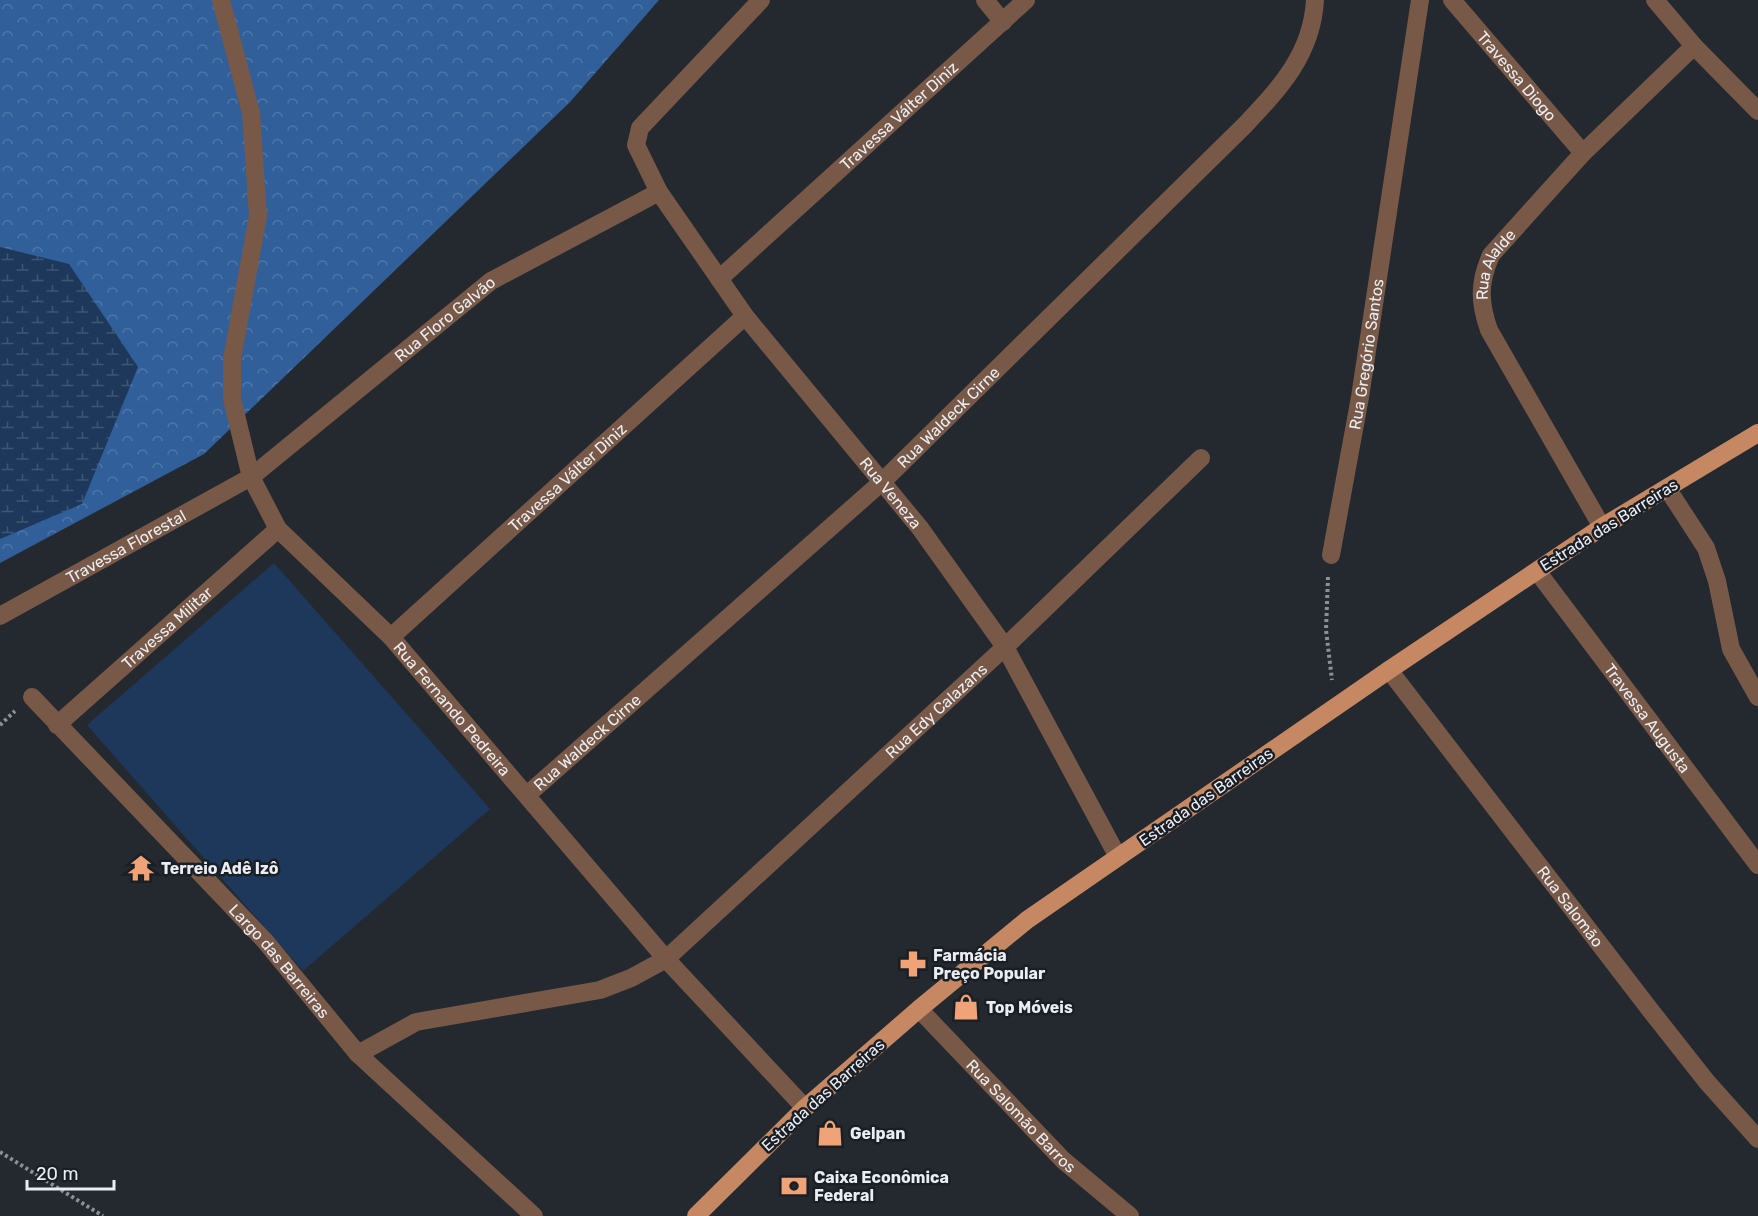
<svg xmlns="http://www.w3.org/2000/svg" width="1758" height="1216" font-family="Rubik,sans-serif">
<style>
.grass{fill:#1d385b}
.forest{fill:url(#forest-crowns)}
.wetland{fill:url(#wetland-marsh)}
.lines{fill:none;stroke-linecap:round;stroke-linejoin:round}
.path{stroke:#8d9196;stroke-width:4;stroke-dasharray:3 3;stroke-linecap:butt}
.minor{stroke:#785948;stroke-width:18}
.major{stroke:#c68863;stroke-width:18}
.labels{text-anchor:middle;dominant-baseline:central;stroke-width:5;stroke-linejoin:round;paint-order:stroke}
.street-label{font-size:16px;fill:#eaedf2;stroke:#1a1f26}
.poi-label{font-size:16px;font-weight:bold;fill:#eaedf2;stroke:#1a1f26;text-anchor:start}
</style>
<defs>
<pattern id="forest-crowns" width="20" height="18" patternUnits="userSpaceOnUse" patternTransform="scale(1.5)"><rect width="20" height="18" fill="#305f9a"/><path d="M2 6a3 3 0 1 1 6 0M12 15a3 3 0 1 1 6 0" fill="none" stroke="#4e76a9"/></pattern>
<pattern id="wetland-marsh" width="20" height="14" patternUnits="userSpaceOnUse" patternTransform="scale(1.5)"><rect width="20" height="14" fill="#1d385b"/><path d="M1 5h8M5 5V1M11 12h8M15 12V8" fill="none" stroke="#3e5573"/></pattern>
</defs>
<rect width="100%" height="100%" fill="#242930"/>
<path class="grass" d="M274,563L490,809L303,971L87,725Z"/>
<path class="forest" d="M0,0H659L570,102L204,454L0,563Z"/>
<path class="wetland" d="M0,247L69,264L138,367L82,504L0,539Z"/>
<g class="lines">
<path class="path" d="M1328,577L1326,630L1332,680
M0,725L15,711
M0,1152L103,1216"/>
<g class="minor">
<path id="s1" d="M221,0L251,113L258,216L232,359V399L251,477L278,529L391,637L666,959L805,1108"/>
<path id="s2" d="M761,0L640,128L636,145L659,192L745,316L920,528L1005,647L1118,857"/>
<path d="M985,0L1003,22"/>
<path id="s3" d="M1452,0L1583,153"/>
<path d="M1655,0L1694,46L1758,111"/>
<path id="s4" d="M719,279L1026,0"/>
<path d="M1667,488L1706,548L1717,581L1731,649L1758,697"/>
<path id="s5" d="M1602,527L1489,330C1479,302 1479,282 1491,255L1583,153L1694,46"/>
<path id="s6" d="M1331,555L1360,397L1420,0"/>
<path id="s7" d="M1537,571L1758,865"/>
<path id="s8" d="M0,616L251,477L491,281L659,192"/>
<path id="s9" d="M391,637L745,316"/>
<path id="s10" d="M1389,670L1651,1011L1707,1082L1758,1139"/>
<path id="s11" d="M32,697L265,941L358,1054L534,1216"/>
<path id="s12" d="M57,725L278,529"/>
<path id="s13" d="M527,795L883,481L1245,125C1280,88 1312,54 1315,0"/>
<path id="s14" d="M919,1009L1063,1160L1130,1216"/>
<path id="s15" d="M358,1054L416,1022L600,990L631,978L666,959L1005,647L1201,458"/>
</g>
<path class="major" d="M696,1216L805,1108L919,1009L1027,920L1389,670L1602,527L1758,433"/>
</g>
<defs>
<g id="temple-bare" transform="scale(2.07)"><path d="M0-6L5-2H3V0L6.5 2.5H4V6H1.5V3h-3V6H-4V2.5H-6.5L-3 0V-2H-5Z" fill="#efa377" stroke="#1a1f26" stroke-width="2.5" paint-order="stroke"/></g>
<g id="pharmacy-bare" transform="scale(2.07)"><path d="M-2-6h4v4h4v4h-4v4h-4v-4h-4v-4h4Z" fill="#efa377" stroke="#1a1f26" stroke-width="2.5" paint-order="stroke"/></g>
<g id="shop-bare" transform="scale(2.07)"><path d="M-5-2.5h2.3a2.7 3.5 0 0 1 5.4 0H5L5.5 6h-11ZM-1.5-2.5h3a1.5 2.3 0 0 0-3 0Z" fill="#efa377" stroke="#1a1f26" stroke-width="2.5" paint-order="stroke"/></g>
<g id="bank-bare" transform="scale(2.07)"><path d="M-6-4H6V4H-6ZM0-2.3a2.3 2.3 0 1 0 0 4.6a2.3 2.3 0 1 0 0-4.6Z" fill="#efa377" stroke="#1a1f26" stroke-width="2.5" paint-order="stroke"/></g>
</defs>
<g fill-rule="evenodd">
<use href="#temple-bare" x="141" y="868"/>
<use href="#pharmacy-bare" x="913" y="964"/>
<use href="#shop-bare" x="966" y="1007"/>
<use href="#shop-bare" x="830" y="1133"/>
<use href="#bank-bare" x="794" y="1186"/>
</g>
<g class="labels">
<g class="street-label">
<text stroke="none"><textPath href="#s3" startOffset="100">Travessa Diogo</textPath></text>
<text stroke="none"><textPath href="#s4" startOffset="243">Travessa Válter Diniz</textPath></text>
<text stroke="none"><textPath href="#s5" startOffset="297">Rua Alalde</textPath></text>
<text stroke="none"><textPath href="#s8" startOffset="537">Rua Floro Galvão</textPath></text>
<text stroke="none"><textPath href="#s6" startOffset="204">Rua Gregório Santos</textPath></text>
<text stroke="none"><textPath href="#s13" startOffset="566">Rua Waldeck Cirne</textPath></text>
<text stroke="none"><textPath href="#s9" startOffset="238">Travessa Válter Diniz</textPath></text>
<text stroke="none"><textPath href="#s2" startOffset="626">Rua Veneza</textPath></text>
<text transform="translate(1609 525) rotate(-32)">Estrada das Barreiras</text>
<text stroke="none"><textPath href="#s8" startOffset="144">Travessa Florestal</textPath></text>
<text stroke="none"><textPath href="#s12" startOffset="147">Travessa Militar</textPath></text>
<text stroke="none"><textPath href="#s1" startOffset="795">Rua Fernando Pedreira</textPath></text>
<text stroke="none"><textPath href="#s15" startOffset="693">Rua Edy Calazans</textPath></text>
<text stroke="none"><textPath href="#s7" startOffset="184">Travessa Augusta</textPath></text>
<text stroke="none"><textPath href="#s13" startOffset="80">Rua Waldeck Cirne</textPath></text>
<text transform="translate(1206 797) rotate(-35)">Estrada das Barreiras</text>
<text stroke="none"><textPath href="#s10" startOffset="298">Rua Salomão</textPath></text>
<text stroke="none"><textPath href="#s11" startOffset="362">Largo das Barreiras</textPath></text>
<text transform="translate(823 1095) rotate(-42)">Estrada das Barreiras</text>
<text stroke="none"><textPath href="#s14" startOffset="148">Rua Salomão Barros</textPath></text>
</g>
<g class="poi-label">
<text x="161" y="868">Terreio Adê Izô</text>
<text x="933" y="955">Farmácia<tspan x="933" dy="18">Preço Popular</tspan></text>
<text x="986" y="1007">Top Móveis</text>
<text x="850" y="1133">Gelpan</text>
<text x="814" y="1177">Caixa Econômica<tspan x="814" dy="18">Federal</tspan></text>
</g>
</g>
<path d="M27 1180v9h87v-9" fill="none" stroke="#eaedf2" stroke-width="3"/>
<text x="36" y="1180" font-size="18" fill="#eaedf2" stroke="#1a1f26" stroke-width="4.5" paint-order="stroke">20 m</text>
</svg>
